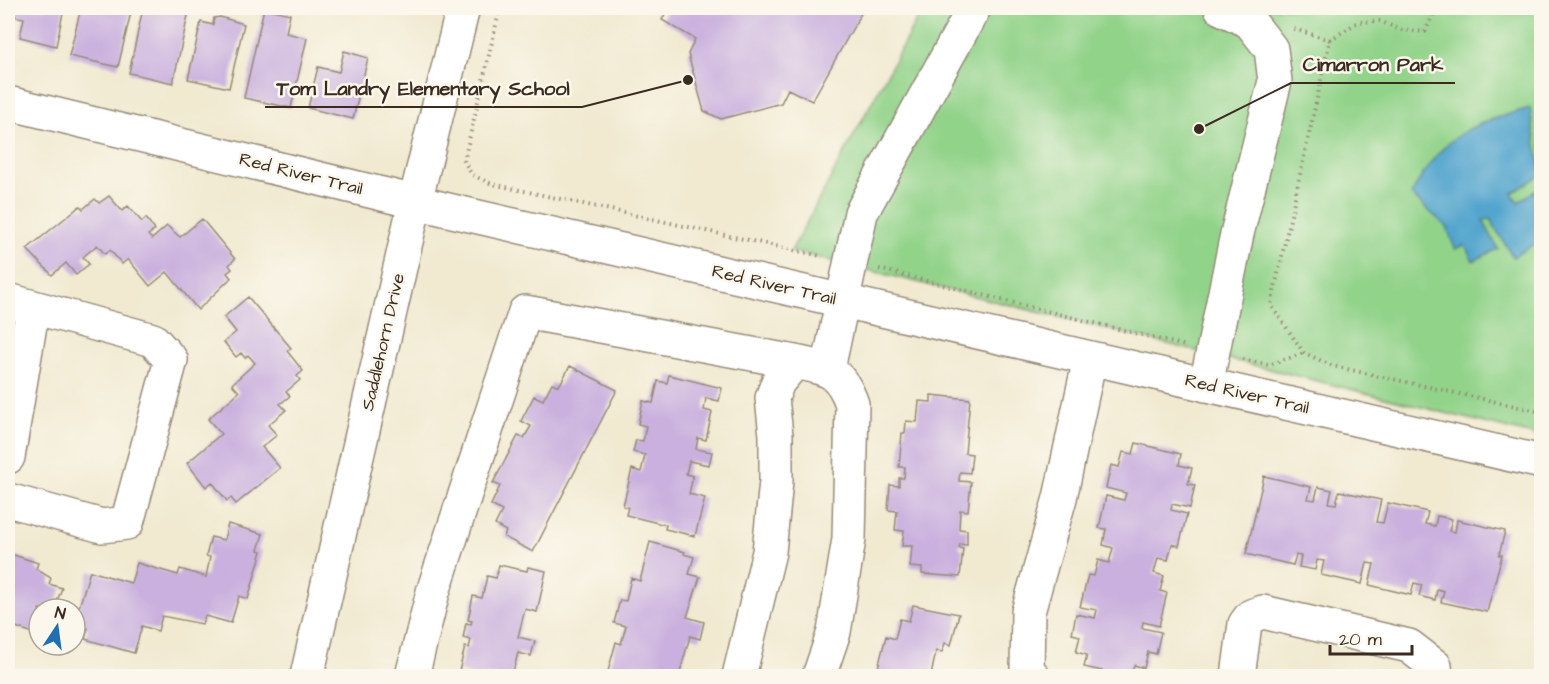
<svg xmlns="http://www.w3.org/2000/svg" width="1549" height="684" font-family="'Architects Daughter',sans-serif">
<style>
.green{fill:#92d38a;stroke:#667e54;stroke-width:1.5}
.water{fill:#53a5ce;stroke:#476876;stroke-width:1.5}
.building{fill:#c9b0de}
.lines{fill:none;stroke-linecap:round;stroke-linejoin:round}
.minor-casing{stroke:#968a78;stroke-width:36}
.path{stroke:#968a78;stroke-width:4;stroke-dasharray:1.5 4.5;stroke-linecap:butt}
.minor{stroke:#fff;stroke-width:33}
.labels{text-anchor:middle;dominant-baseline:central;stroke-width:5;stroke-linejoin:round;paint-order:stroke}
.street-label{font-size:18px;fill:#3b2a1e;stroke:#fbf7ec}
.leader{fill:none;stroke:#3b2a1e;stroke-width:2}
.callout-dot{fill:#3b2a1e;stroke:#fbf7ec;stroke-width:2}
.callout-label{font-size:20px;text-anchor:middle;font-weight:bold;fill:#3b2a1e;stroke:#fbf7ec;stroke-width:5;stroke-linejoin:round;paint-order:stroke}
</style>
<rect width="100%" height="100%" fill="#fbf7ec"/>
<filter id="ink" filterUnits="userSpaceOnUse"><feTurbulence type="fractalNoise" baseFrequency=".0167" numOctaves="2"/><feDisplacementMap in="SourceGraphic" scale="12" xChannelSelector="R" yChannelSelector="G"/><feConvolveMatrix kernelMatrix="1 2 1 2 8 2 1 2 1" color-interpolation-filters="sRGB"/></filter>
<filter id="wash" filterUnits="userSpaceOnUse"><feTurbulence type="fractalNoise" baseFrequency=".008" numOctaves="4" result="noise"/><feDisplacementMap in="SourceGraphic" scale="24" xChannelSelector="R" yChannelSelector="G"/><feGaussianBlur stdDeviation="1.35" result="paint"/><feColorMatrix in="noise" values="0 0 0 0 0 0 0 0 0 0 0 0 0 0 0 0 0 1.4 0 .05"/><feComposite in="paint" operator="in"/></filter>
<g filter="url(#wash)">
<rect width="100%" height="100%" fill="#f1ead1"/>
<path class="green" d="M923,8H1541V437C1291,375 1042,311 791,251Z"/>
<path class="water" d="M1530,108L1541,175L1512,193L1518,202L1541,187V240L1513,257L1490,219L1483,220L1498,249L1473,261L1465,245L1455,249L1447,227L1411,195C1444,133 1466,126 1530,108Z"/>
<g id="blocks">
<path class="building" d="M15,8H64L56,46L20,37L24,18L13,16Z
M81,8H132L118,67L69,56Z
M143,8L189,11L173,83L129,73Z
M264,8L290,14L286,33L307,38L291,108L244,98Z
M668,8H864L812,101L788,89L781,103L721,119L704,111L688,54L695,39L662,20Z
M220,17L244,24L229,88L188,79L201,22L213,25L214,18Z
M344,51L368,58L353,119L308,108L318,67L339,72Z
M109,196L122,211L128,206L142,222L146,218L155,230L148,235L152,239L167,226L180,237L202,219L235,259L229,265L232,269L227,273L231,278L198,310L167,272L150,286L128,259L122,264L110,250L105,254L97,245L83,257L89,264L76,275L66,263L52,275L27,249L80,206L83,209L95,199L99,203Z
M248,297L291,348L287,351L303,371L297,376L300,380L286,392L290,396L280,404L286,410L268,425L277,435L262,447L280,468L236,504L231,498L227,501L212,482L206,487L187,463L221,434L208,419L239,392L232,384L255,363L248,355L245,358L241,353L236,357L224,342L236,332L224,317Z
M570,366L617,390L533,552L504,537L506,531L495,525L502,511L491,505L500,486L493,483L518,436L524,438L531,426L521,421L534,396L543,400L552,383L559,386Z
M669,375L722,388L719,401L706,398L704,410L712,412L706,440L698,438L696,449L712,452L709,465L689,461L686,474L693,476L689,494L705,498L695,536L665,529L666,525L626,515L628,507L623,506L632,469L641,472L645,455L633,452L636,440L643,441L646,426L638,424L643,401L653,403L658,381L667,383Z
M931,395L970,399L965,453L972,454L970,473L960,472L959,481L971,482L968,511L960,510L959,529L967,530V545L960,544L959,548L963,549L960,577L922,574V568L910,567L912,546H902L904,531L895,530L897,511L888,510L890,485L899,486V478H904L905,467H899L902,433H905L906,421L917,422L919,401L931,402Z
M1136,443L1181,454L1179,465L1192,468L1188,484L1195,485L1190,508L1172,504L1171,510L1187,514L1179,546L1172,544L1168,560L1158,558L1154,573L1164,576L1160,591L1167,593L1159,626L1143,622L1142,628L1161,632L1156,654L1148,652L1144,668L1134,665L1131,676H1125L1084,667L1087,655L1076,652L1080,636L1072,634L1076,614L1095,618L1097,610L1080,607L1088,575L1094,576L1098,560L1109,563L1113,548L1103,545L1106,529L1099,528L1106,496L1124,500L1126,493L1106,488L1111,465L1119,467L1123,452L1133,454Z
M1264,476L1311,487L1308,499L1315,500L1318,487L1332,490L1329,503L1336,504L1339,491L1381,500L1376,522L1383,523L1388,503L1428,512L1425,524L1435,526L1437,516L1452,519L1449,531L1455,532L1457,520L1505,531L1499,555H1502L1487,612L1441,602L1444,591L1437,589L1435,600L1419,596L1422,585L1414,583L1411,595L1369,585L1374,564L1367,563L1362,584L1321,575L1324,561L1317,560L1315,570L1299,567L1301,556L1296,555L1293,565L1246,554Z
M228,524L263,534L258,550L262,551L248,599L239,596L231,623L205,616L202,624L162,616L158,631L142,626L134,653L85,639L88,628L77,625L79,618L76,617L90,571L131,583L137,563L178,575L180,569L206,577L210,557L206,556L211,537L224,540Z
M650,542L685,552L684,554L694,557L689,574L700,577L687,617L704,622L700,639L690,636L679,676L607,675L616,642L621,644L626,626L614,623L620,600L626,601L631,578L640,581Z
M8,553L38,563L36,569L51,578L49,584L62,588L54,609H39V635L13,626L8,641Z
M499,565L527,571L528,567L546,571L537,612L525,609L518,637L535,641L531,656L518,653L512,676H469L470,674L459,671L465,647L469,648L471,640L463,638L466,623L471,624L472,621L468,620L473,596L482,598L487,576L496,578Z
M913,605L959,614L951,645L945,643L942,652L936,651L931,676H876L886,636L895,639L900,619L909,621Z"/>
</g>
</g>
<g filter="url(#ink)">
<use href="#blocks" fill-opacity="0" stroke="#968a78" stroke-width="1.5"/>
<g class="lines">
<g class="minor-casing">
<path id="minor" d="M8,103L448,210L1542,462
M8,300L153,340L171,360L127,523L102,526L8,500
M828,369L861,213L974,8
M1206,385L1237,234L1275,81L1271,49L1250,22L1221,8
M8,457L33,307
M307,676L415,202L463,8
M412,676L433,592L525,312L795,362
M739,676L769,552L776,481V435L772,398L778,382L795,362C828,369 840,370 852,404L849,539L834,632L819,676
M1033,676L1027,671L1028,612L1060,498L1090,358
M1238,676L1245,624L1251,616L1263,612L1409,646L1435,666L1436,676"/>
</g>
<path class="path" d="M500,8L464,161L472,175L492,184L821,256
M1294,29L1330,40L1271,305L1304,353L1333,366L1542,412
M1330,40L1358,22L1379,21L1402,30L1425,32L1436,8
M879,269L1186,346
M1243,359L1269,365L1304,353"/>
<use href="#minor" class="minor"/>
</g>
</g>
<g class="labels">
<g class="street-label">
<text transform="translate(301 174) rotate(14)">Red River Trail</text>
<text transform="translate(774 285) rotate(13)">Red River Trail</text>
<text transform="translate(383 342) rotate(-77)">Saddlehorn Drive</text>
<text transform="translate(1247 394) rotate(13)">Red River Trail</text>
</g>
</g>
<path class="leader" d="M1199 129L1291 83H1455M688 80L582 107H265"/>
<g class="callout-dot">
<circle cx="1199" cy="129" r="6"/>
<circle cx="688" cy="80" r="6"/>
</g>
<g class="callout-label">
<text x="1373" y="71">Cimarron Park</text>
<text x="423" y="95">Tom Landry Elementary School</text>
</g>
<rect width="1549" height="684" fill="none" stroke="#fbf7ec" stroke-width="30"/>
<g transform="translate(57 627) rotate(13)"><circle r="28" fill="#fbf7ec" stroke="#aea59a" stroke-width="1.5"/>
<path d="M0-4.5L10 22L0 15L-10 22Z" fill="#1f6fb2"/>
<text y="-9" font-size="16" font-weight="bold" text-anchor="middle" fill="#3b2a1e">N</text>
</g>
<path d="M1330 645v9h82v-9" fill="none" stroke="#3b2a1e" stroke-width="3"/>
<text x="1339" y="645" font-size="18" fill="#3b2a1e" stroke="#fbf7ec" stroke-width="4.5" paint-order="stroke">20 m</text>
</svg>
